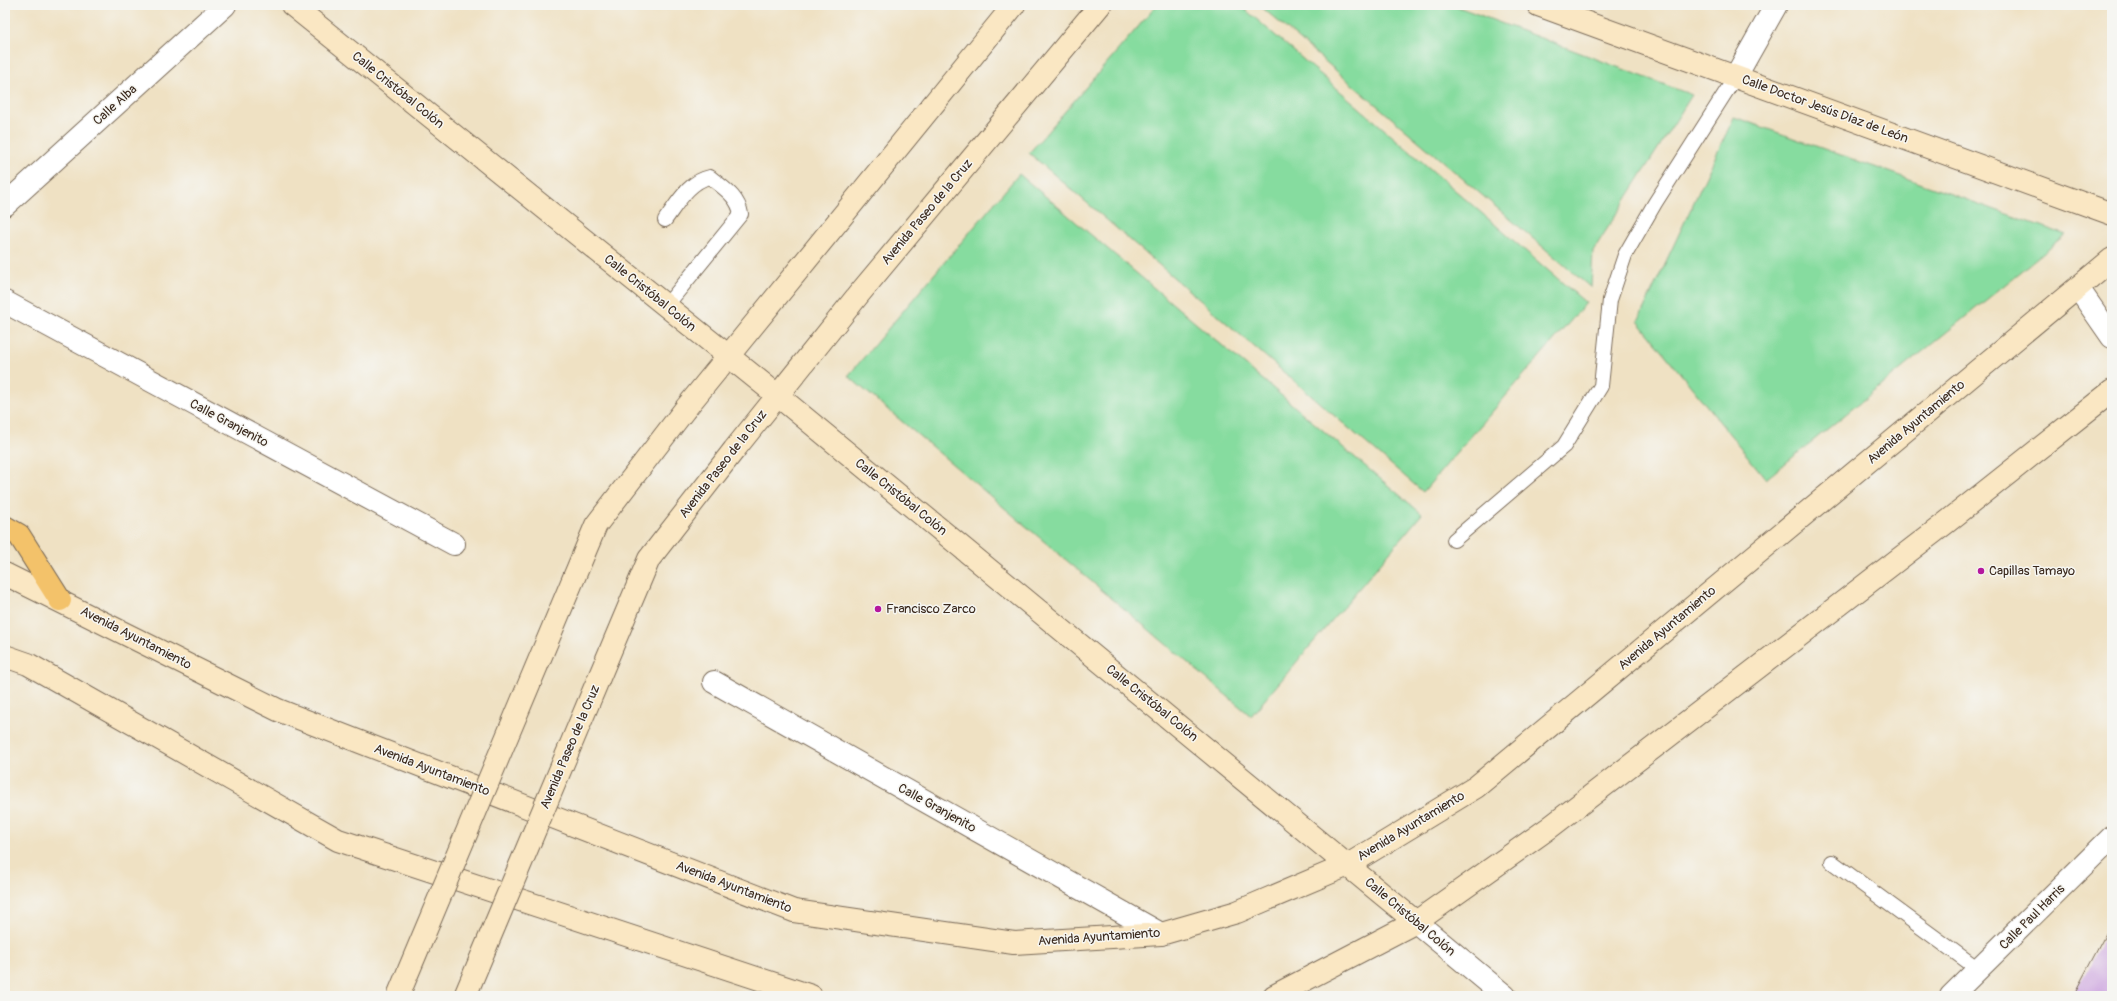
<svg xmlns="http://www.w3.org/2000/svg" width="2117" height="1001" font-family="Pangolin,sans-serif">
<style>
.green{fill:#86dc9f;stroke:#60835e}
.building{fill:#c79add}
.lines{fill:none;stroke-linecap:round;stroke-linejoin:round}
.lane-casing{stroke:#7a6a58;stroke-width:16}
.street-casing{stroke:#7a6a58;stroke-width:24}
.secondary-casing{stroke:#7a6a58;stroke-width:24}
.primary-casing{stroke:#7a6a58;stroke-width:24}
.lane{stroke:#fff;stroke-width:14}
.street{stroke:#fff;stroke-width:22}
.secondary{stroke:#fae7c3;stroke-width:22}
.primary{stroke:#f3c26a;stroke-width:22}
.secondary-bridge-casing{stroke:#7a6a58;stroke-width:24;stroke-linecap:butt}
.secondary-bridge{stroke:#fae7c3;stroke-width:22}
.poi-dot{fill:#b5179e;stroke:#f6f6f2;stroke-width:1.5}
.labels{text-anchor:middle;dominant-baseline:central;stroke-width:3;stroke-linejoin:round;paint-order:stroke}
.street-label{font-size:13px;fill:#3b2a1e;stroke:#f6f6f2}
.poi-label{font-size:13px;fill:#3b2a1e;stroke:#f6f6f2;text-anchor:start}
</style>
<rect width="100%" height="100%" fill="#f6f6f2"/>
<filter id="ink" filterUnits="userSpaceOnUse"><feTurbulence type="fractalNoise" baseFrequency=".025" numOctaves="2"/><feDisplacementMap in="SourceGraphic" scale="8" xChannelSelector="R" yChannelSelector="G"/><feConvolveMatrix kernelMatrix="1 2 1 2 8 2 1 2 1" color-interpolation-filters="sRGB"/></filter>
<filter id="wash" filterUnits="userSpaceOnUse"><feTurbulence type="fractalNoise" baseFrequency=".012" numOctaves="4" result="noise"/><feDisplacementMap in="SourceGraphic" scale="16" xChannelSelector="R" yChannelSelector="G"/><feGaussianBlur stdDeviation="0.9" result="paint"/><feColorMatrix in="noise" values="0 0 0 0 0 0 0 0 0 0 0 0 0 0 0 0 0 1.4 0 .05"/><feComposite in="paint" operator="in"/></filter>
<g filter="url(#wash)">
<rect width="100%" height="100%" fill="#efe1c3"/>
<path class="green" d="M1157,5H1240L1586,303L1423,492L1029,153Z
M1259,5H1453L1692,95L1593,251L1591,288Z
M1734,117L2066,235L1766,479L1638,321Z
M1019,174L1422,514L1251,716L848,376Z"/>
<g id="blocks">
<path class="building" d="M2112,922V996H2073Z"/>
</g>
</g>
<g filter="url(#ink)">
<use href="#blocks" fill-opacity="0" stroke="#7a6a58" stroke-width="1"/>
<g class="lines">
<g class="lane-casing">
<path id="lane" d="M665,220C677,204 689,181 710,177C723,188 738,196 741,214L666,306
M1454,540L1564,446L1601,386L1610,300L1625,255L1655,203L1736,76
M1832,862L1978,969"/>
</g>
<g class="street-casing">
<path id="street" d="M1736,76L1776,5
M5,205L225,5
M2078,288L2112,337
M5,302L454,544
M714,682L1161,934
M1416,922L1505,996
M1951,996L2112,837"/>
</g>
<g class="secondary-casing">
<path id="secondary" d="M292,5L777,395L1416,922
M1538,5L2112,214
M686,408L1014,5
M734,450L859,294L1100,5
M5,574L278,710L794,911L1014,943L1161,934L1237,912L1348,865L1476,787L2112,259
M5,656L28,664L338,840L811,996
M1274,996L1416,922L1549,828L1947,522L2112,391"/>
</g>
<g class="primary-casing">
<path id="primary" d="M5,527L19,535L60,600"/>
</g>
<use href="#lane" class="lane"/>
<use href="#street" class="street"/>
<use href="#secondary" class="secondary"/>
<use href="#primary" class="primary"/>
<g class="secondary-bridge-casing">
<path id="secondary-bridge" d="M398,996L596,525L686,408
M465,996L649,559L734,450"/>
</g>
<use href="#secondary-bridge" class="secondary-bridge"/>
</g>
</g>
<g class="poi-dot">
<circle cx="1981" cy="571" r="4"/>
<circle cx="878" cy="609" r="4"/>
</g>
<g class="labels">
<g class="street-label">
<text transform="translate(398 90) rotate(39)">Calle Cristóbal Colón</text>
<text transform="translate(115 105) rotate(-42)">Calle Alba</text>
<text transform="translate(1825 109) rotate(20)">Calle Doctor Jesús Díaz de León</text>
<text transform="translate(927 212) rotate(-50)">Avenida Paseo de la Cruz</text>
<text transform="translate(650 293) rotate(39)">Calle Cristóbal Colón</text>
<text transform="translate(1916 422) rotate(-40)">Avenida Ayuntamiento</text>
<text transform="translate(229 423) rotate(28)">Calle Granjenito</text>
<text transform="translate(723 464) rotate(-52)">Avenida Paseo de la Cruz</text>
<text transform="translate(901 497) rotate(39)">Calle Cristóbal Colón</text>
<text transform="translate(1667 628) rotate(-40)">Avenida Ayuntamiento</text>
<text transform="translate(136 638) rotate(27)">Avenida Ayuntamiento</text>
<text transform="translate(1152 703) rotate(39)">Calle Cristóbal Colón</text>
<text transform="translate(570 747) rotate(-67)">Avenida Paseo de la Cruz</text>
<text transform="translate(432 770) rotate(21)">Avenida Ayuntamiento</text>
<text transform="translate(937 808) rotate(29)">Calle Granjenito</text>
<text transform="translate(1411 826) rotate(-31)">Avenida Ayuntamiento</text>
<text transform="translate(734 887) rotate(21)">Avenida Ayuntamiento</text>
<text transform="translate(1410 917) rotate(40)">Calle Cristóbal Colón</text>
<text transform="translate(2032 917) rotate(-45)">Calle Paul Harris</text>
<text transform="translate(1099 937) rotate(-4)">Avenida Ayuntamiento</text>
</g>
<g class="poi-label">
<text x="1989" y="571">Capillas Tamayo</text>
<text x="886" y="609">Francisco Zarco</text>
</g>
</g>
<rect width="2117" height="1001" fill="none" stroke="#f6f6f2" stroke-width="20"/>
</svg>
